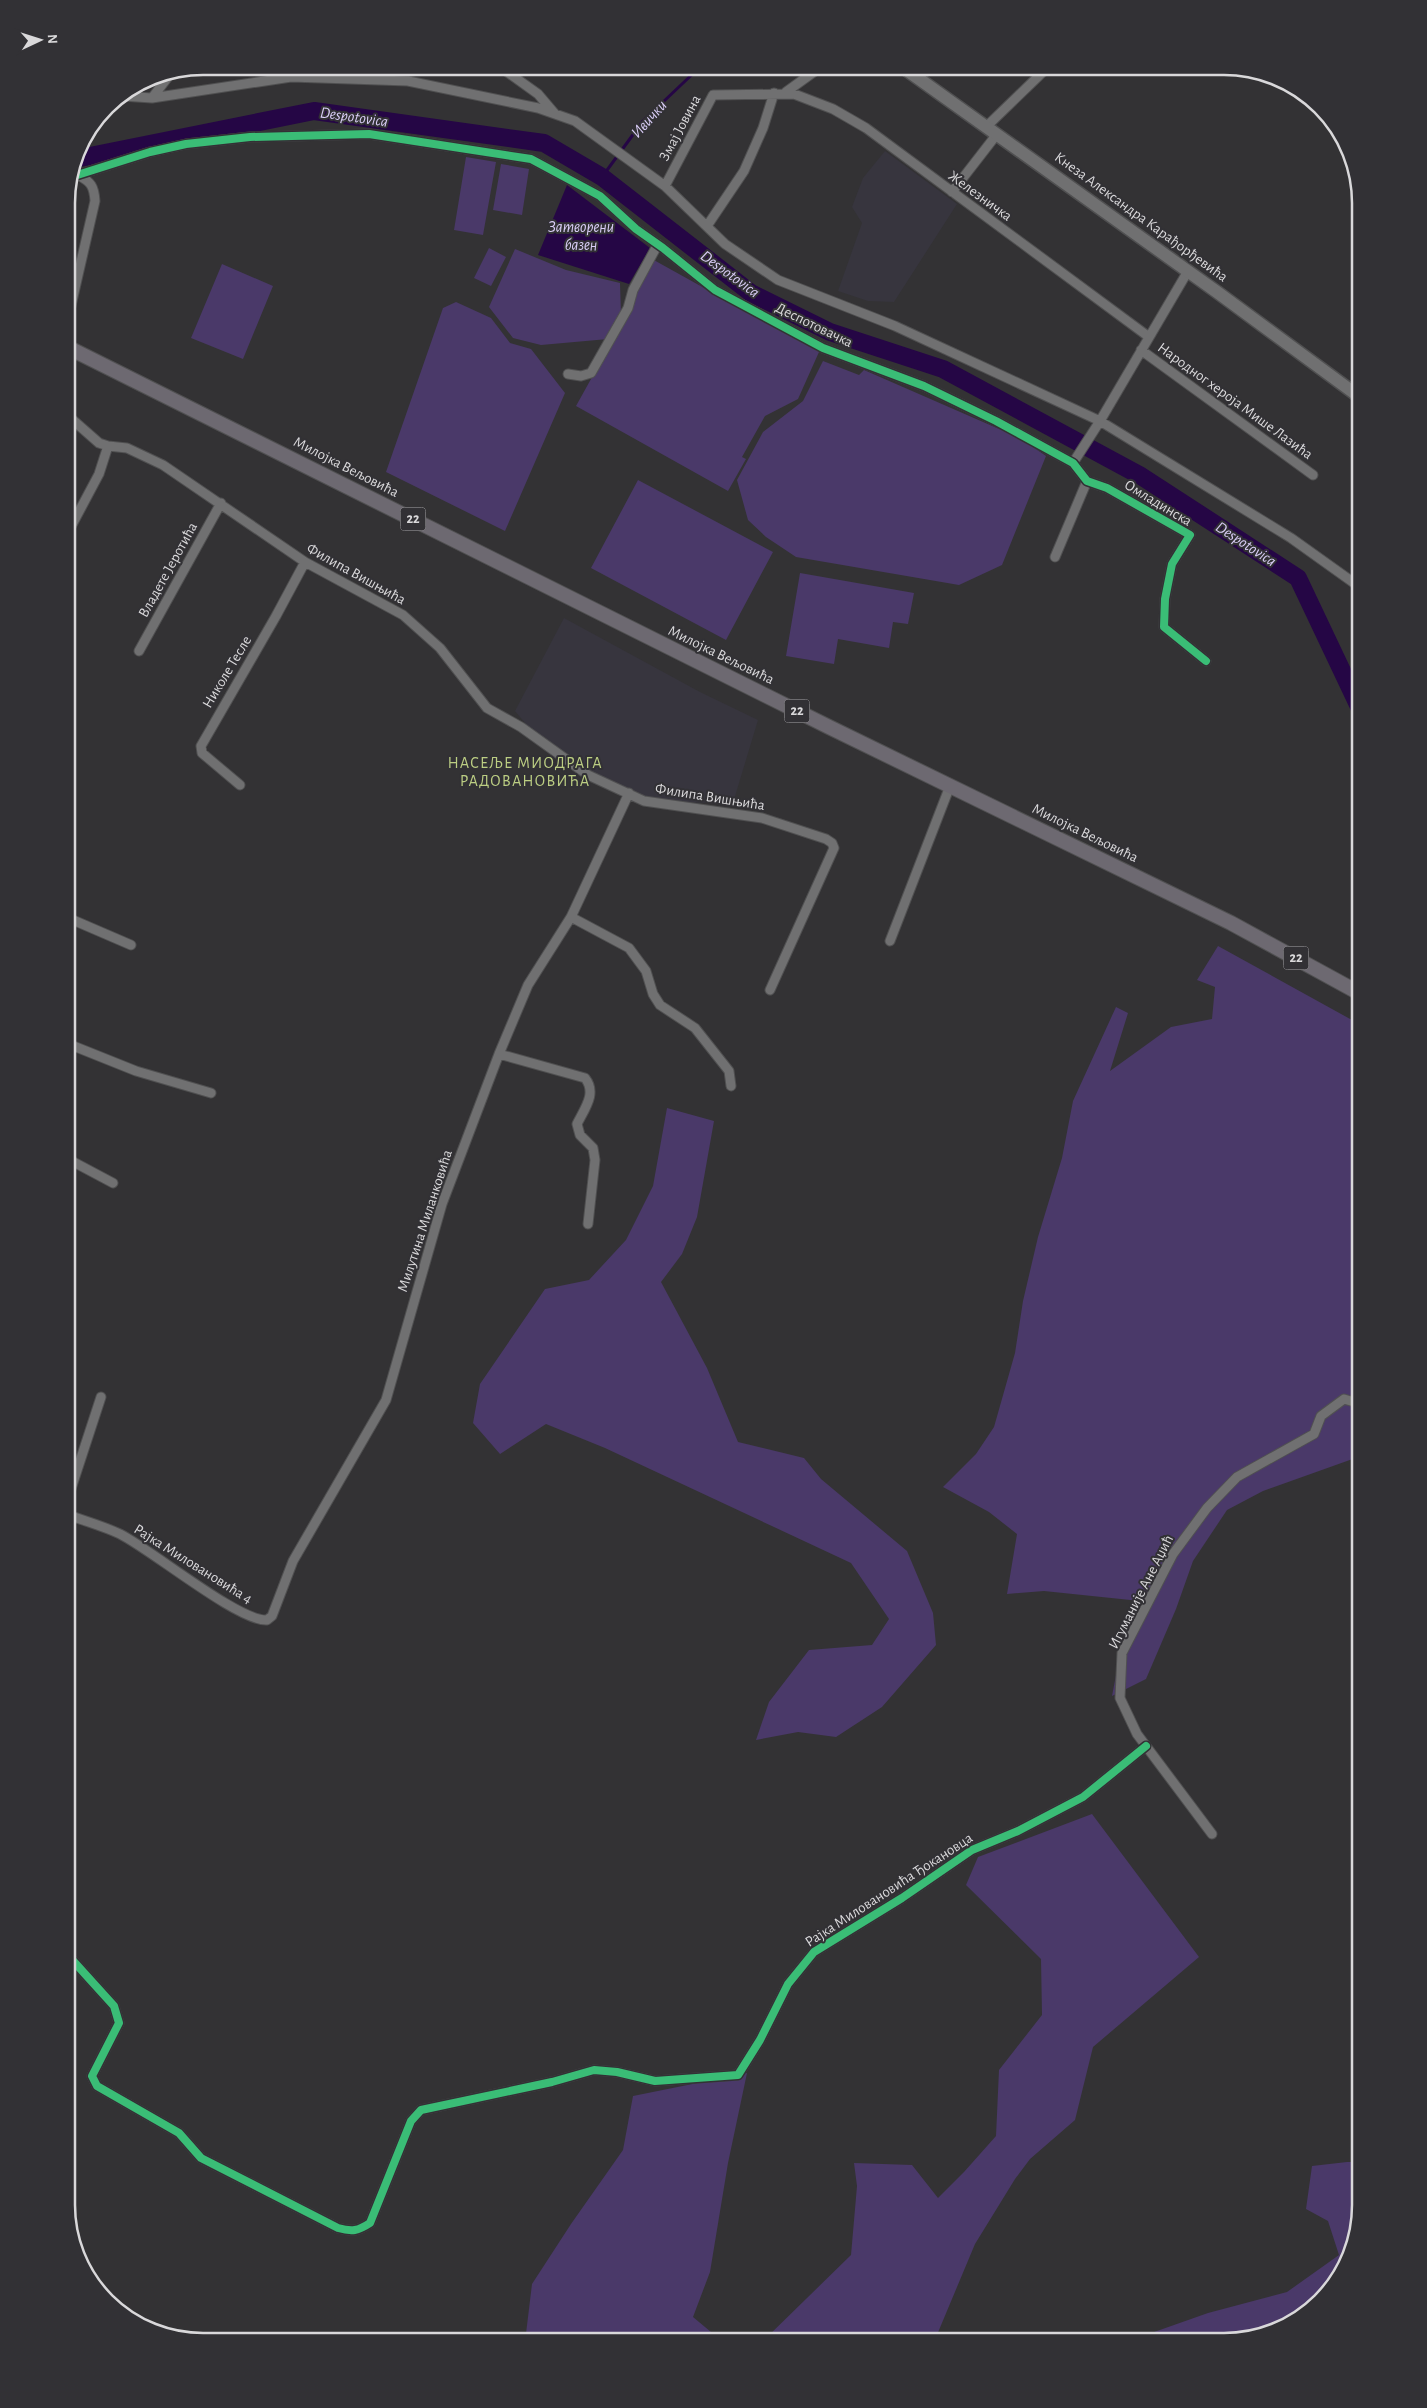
<svg xmlns="http://www.w3.org/2000/svg" width="1427" height="2408" font-family="'Alegreya Sans',sans-serif">
<style>
.built{fill:#37353e}
.green{fill:#4a3969}
.water{fill:#250645}
.lines{fill:none;stroke-linecap:round;stroke-linejoin:round}
.stream{stroke:#250645;stroke-width:3}
.river{stroke:#250645;stroke-width:18}
.street-casing{stroke:#505051;stroke-width:11}
.secondary-casing{stroke:#505051;stroke-width:15}
.primary-casing{stroke:#505051;stroke-width:16}
.street{stroke:#707071;stroke-width:9}
.secondary{stroke:#707071;stroke-width:12}
.primary{stroke:#6d6971;stroke-width:14}
.cycleway-casing{stroke:#323135;stroke-width:11}
.cycleway{stroke:#3abd76;stroke-width:8}
.labels{text-anchor:middle;dominant-baseline:central;stroke-width:4;stroke-linejoin:round;paint-order:stroke}
.shield{fill:#323135;stroke:#a7a6a8;stroke-width:1}
.shield-label{font-size:14px;font-weight:bold;fill:#d9d8da}
.street-label{font-size:15px;fill:#d9d8da;stroke:#323135}
.water-label{font-size:16px;font-style:italic;fill:#dacef7;stroke:#323135}
.neighbourhood-label{font-size:16px;letter-spacing:1px;fill:#bcce83;stroke:#323135}
.rim{fill:none;stroke:#d9d8da;stroke-width:2.5}
</style>
<rect width="100%" height="100%" fill="#333234"/>
<path class="built" d="M885,151L957,204L894,302L868,301L838,291L862,223L852,207L863,178Z
M564,618L700,692L758,720L733,803L649,802L588,775L542,743L515,711Z"/>
<path class="green" d="M466,157L496,162L483,235L454,230Z
M501,164L529,169L522,215L493,210Z
M489,248L506,257L491,286L474,278Z
M515,249L566,270L620,283L621,315L608,339L541,345L513,338L489,307Z
M652,259L819,352L798,399L765,416L742,457L746,459L728,491L576,406L636,298L633,291Z
M222,264L273,286L243,359L191,338Z
M456,302L491,318L510,343L531,349L565,393L505,531L386,472L443,308Z
M823,361L859,375L864,370L1020,438L1046,456L1002,565L959,585L796,557L766,537L748,520L737,480L763,432L803,401Z
M638,480L773,552L726,640L591,568Z
M800,573L914,593L908,624L893,622L889,648L838,639L834,664L786,656Z
M1218,946L1361,1025V1456L1263,1491L1227,1510L1193,1561L1176,1609L1146,1679L1112,1696L1122,1644L1140,1601L1044,1591L1007,1594L1017,1534L989,1512L943,1487L976,1454L994,1427L1015,1353L1023,1301L1038,1237L1062,1158L1073,1101L1116,1007L1128,1013L1110,1071L1171,1027L1212,1019L1215,987L1197,980Z
M667,1108L714,1121L697,1217L682,1254L661,1282L707,1368L738,1442L804,1458L821,1479L907,1551L933,1613L936,1645L882,1707L836,1737L798,1732L756,1740L769,1702L809,1650L872,1645L889,1619L851,1563L605,1448L546,1424L500,1454L473,1423L480,1384L545,1289L589,1280L626,1240L653,1186Z
M1092,1814L1199,1957L1093,2047L1075,2120L1030,2159L1015,2179L975,2244L934,2342H762L851,2255L857,2186L854,2163L912,2165L938,2198L964,2172L996,2136L999,2070L1042,2015L1041,1959L966,1885L978,1857Z
M747,2073L728,2163L710,2272L693,2317L723,2342H525L532,2284L571,2224L623,2150L633,2096Z
M1347,2162H1361V2206L1338,2281L1284,2328L1224,2342H1135L1140,2337L1208,2313L1287,2292L1339,2255L1328,2221L1306,2209L1312,2166Z"/>
<path class="water" d="M567,185L650,248L629,284L538,255Z"/>
<g class="lines">
<path class="stream" d="M602,177L643,121L701,66"/>
<path class="river" d="M75,159L314,111L544,143L602,177L751,293L830,332L943,369L1141,476L1298,578L1361,711"/>
<g class="street-casing">
<path id="street" d="M499,66L538,94L555,114
M786,92L822,66
M122,96L152,98L291,77L408,81L538,108L575,121L665,186L725,244L778,280L895,326L1100,421L1291,538L1361,588
M152,98L171,73
M987,126L1048,67
M71,177L150,152L186,144L250,137L369,134L531,159L600,196L636,229L663,248L715,290L823,348L924,386L996,421L1073,463L1087,481L1107,488L1190,535L1172,564L1165,599L1164,627L1206,661
M665,186L713,95L794,94L833,109L866,128L1149,337
M952,192L997,134
M707,226L744,171L763,128L774,93
M67,323L95,201C94,186 91,182 78,175
M1141,350L1313,475
M568,374L581,376L591,373L628,308L633,290L658,244
M66,414L99,443L108,446L127,448L163,465L305,562L403,615L440,648L487,708L521,727L588,775L644,801L762,818L826,839L832,843L834,848L770,990
M1073,463L1100,421L1188,271
M66,536L99,474L108,446
M1055,557L1087,481
M139,651L221,503
M240,785L202,753L201,746L276,616L305,562
M66,917L131,945
M571,917L629,948L646,971L653,994L660,1005L695,1028L729,1071L731,1086
M890,941L950,786
M66,1043L136,1071L211,1093
M499,1054L585,1078C597,1093 585,1108 577,1124L580,1135L593,1148L595,1160L588,1224
M66,1158L113,1183
M66,1504L101,1397
M66,1514C84,1521 103,1526 120,1534C152,1550 239,1622 267,1620L272,1616L293,1561L386,1400L442,1204L499,1054L528,985L571,917L629,793
M1212,1834L1137,1734L1120,1698L1122,1653L1173,1554L1207,1508L1237,1477L1314,1434L1321,1416L1344,1399L1361,1404
M66,1953L114,2006L119,2023L92,2076L97,2086L179,2133L201,2158L338,2228C352,2232 358,2231 370,2223L411,2121L421,2110L552,2082L594,2070L617,2072L655,2081L738,2075L760,2040L788,1984L814,1952L902,1898L972,1850L1018,1831L1083,1797L1146,1746"/>
</g>
<g class="secondary-casing">
<path id="secondary" d="M901,66L1217,292L1361,398"/>
</g>
<g class="primary-casing">
<path id="primary" d="M67,347L829,727L1231,923L1361,994"/>
</g>
<use href="#street" class="street"/>
<use href="#secondary" class="secondary"/>
<use href="#primary" class="primary"/>
<g class="cycleway-casing">
<path id="cycleway" d="M71,177L150,152L186,144L250,137L369,134L531,159L600,196L636,229L663,248L715,290L823,348L924,386L996,421L1073,463L1087,481L1107,488L1190,535L1172,564L1165,599L1164,627L1206,661
M66,1953L114,2006L119,2023L92,2076L97,2086L179,2133L201,2158L338,2228C352,2232 358,2231 370,2223L411,2121L421,2110L552,2082L594,2070L617,2072L655,2081L738,2075L760,2040L788,1984L814,1952L902,1898L972,1850L1018,1831L1083,1797L1146,1746"/>
</g>
<use href="#cycleway" class="cycleway"/>
</g>
<g class="labels">
<g class="shield">
<rect x="400.5" y="507.5" width="25" height="23" rx="4"/>
<rect x="784.5" y="699.5" width="25" height="23" rx="4"/>
<rect x="1283.5" y="946.5" width="25" height="23" rx="4"/>
</g>
<g class="shield-label">
<text x="413" y="519">22</text>
<text x="797" y="711">22</text>
<text x="1296" y="958">22</text>
</g>
<g class="street-label">
<text transform="translate(680 128) rotate(-62)">Змај Јовина</text>
<text transform="translate(980 196) rotate(36)">Железничка</text>
<text transform="translate(1141 217) rotate(36)">Кнеза Александра Карађорђевића</text>
<text transform="translate(814 325) rotate(26)">Деспотовачка</text>
<text transform="translate(1235 401) rotate(36)">Народног хероја Мише Лазића</text>
<text transform="translate(346 467) rotate(27)">Милојка Вељовића</text>
<text transform="translate(1158 503) rotate(31)">Омладинска</text>
<text transform="translate(168 570) rotate(-61)">Владете Јеротића</text>
<text transform="translate(356 574) rotate(29)">Филипа Вишњића</text>
<text transform="translate(721 655) rotate(26)">Милојка Вељовића</text>
<text transform="translate(227 672) rotate(-59)">Николе Тесле</text>
<text transform="translate(710 797) rotate(9)">Филипа Вишњића</text>
<text transform="translate(1085 833) rotate(26)">Милојка Вељовића</text>
<text transform="translate(425 1221) rotate(-72)">Милутина Миланковића</text>
<text transform="translate(193 1564) rotate(32)">Рајка Миловановића 4</text>
<text transform="translate(1141 1592) rotate(-63)">Игуманије Ане Аџић</text>
<text transform="translate(889 1890) rotate(-33)">Рајка Миловановића Ђокановца</text>
</g>
<g class="water-label">
<text transform="translate(354 117) rotate(8)">Despotovica</text>
<text transform="translate(649 119) rotate(-48)">Ивички</text>
<text x="581" y="227">Затворени<tspan x="581" dy="18">базен</tspan></text>
<text transform="translate(730 274) rotate(36)">Despotovica</text>
<text transform="translate(1246 544) rotate(33)">Despotovica</text>
</g>
<g class="neighbourhood-label">
<text x="525" y="763">НАСЕЉЕ МИОДРАГА<tspan x="525" dy="18">РАДОВАНОВИЋА</tspan></text>
</g>
</g>
<path d="M0 0H1427V2408H0ZM203 75H1224A128 128 0 0 1 1352 203V2205A128 128 0 0 1 1224 2333H203A128 128 0 0 1 75 2205V203A128 128 0 0 1 203 75Z" fill="#323135" fill-rule="evenodd"/>
<path class="rim" d="M203 75H1224A128 128 0 0 1 1352 203V2205A128 128 0 0 1 1224 2333H203A128 128 0 0 1 75 2205V203A128 128 0 0 1 203 75Z"/>
<g transform="translate(40 40) rotate(86)" stroke="#323135" stroke-width="4" paint-order="stroke">
<path d="M0-4L9 19L0 12L-9 19Z" fill="#d9d8da"/>
<text y="-8" font-size="14" font-weight="bold" text-anchor="middle" fill="#d9d8da">N</text>
</g>
</svg>
